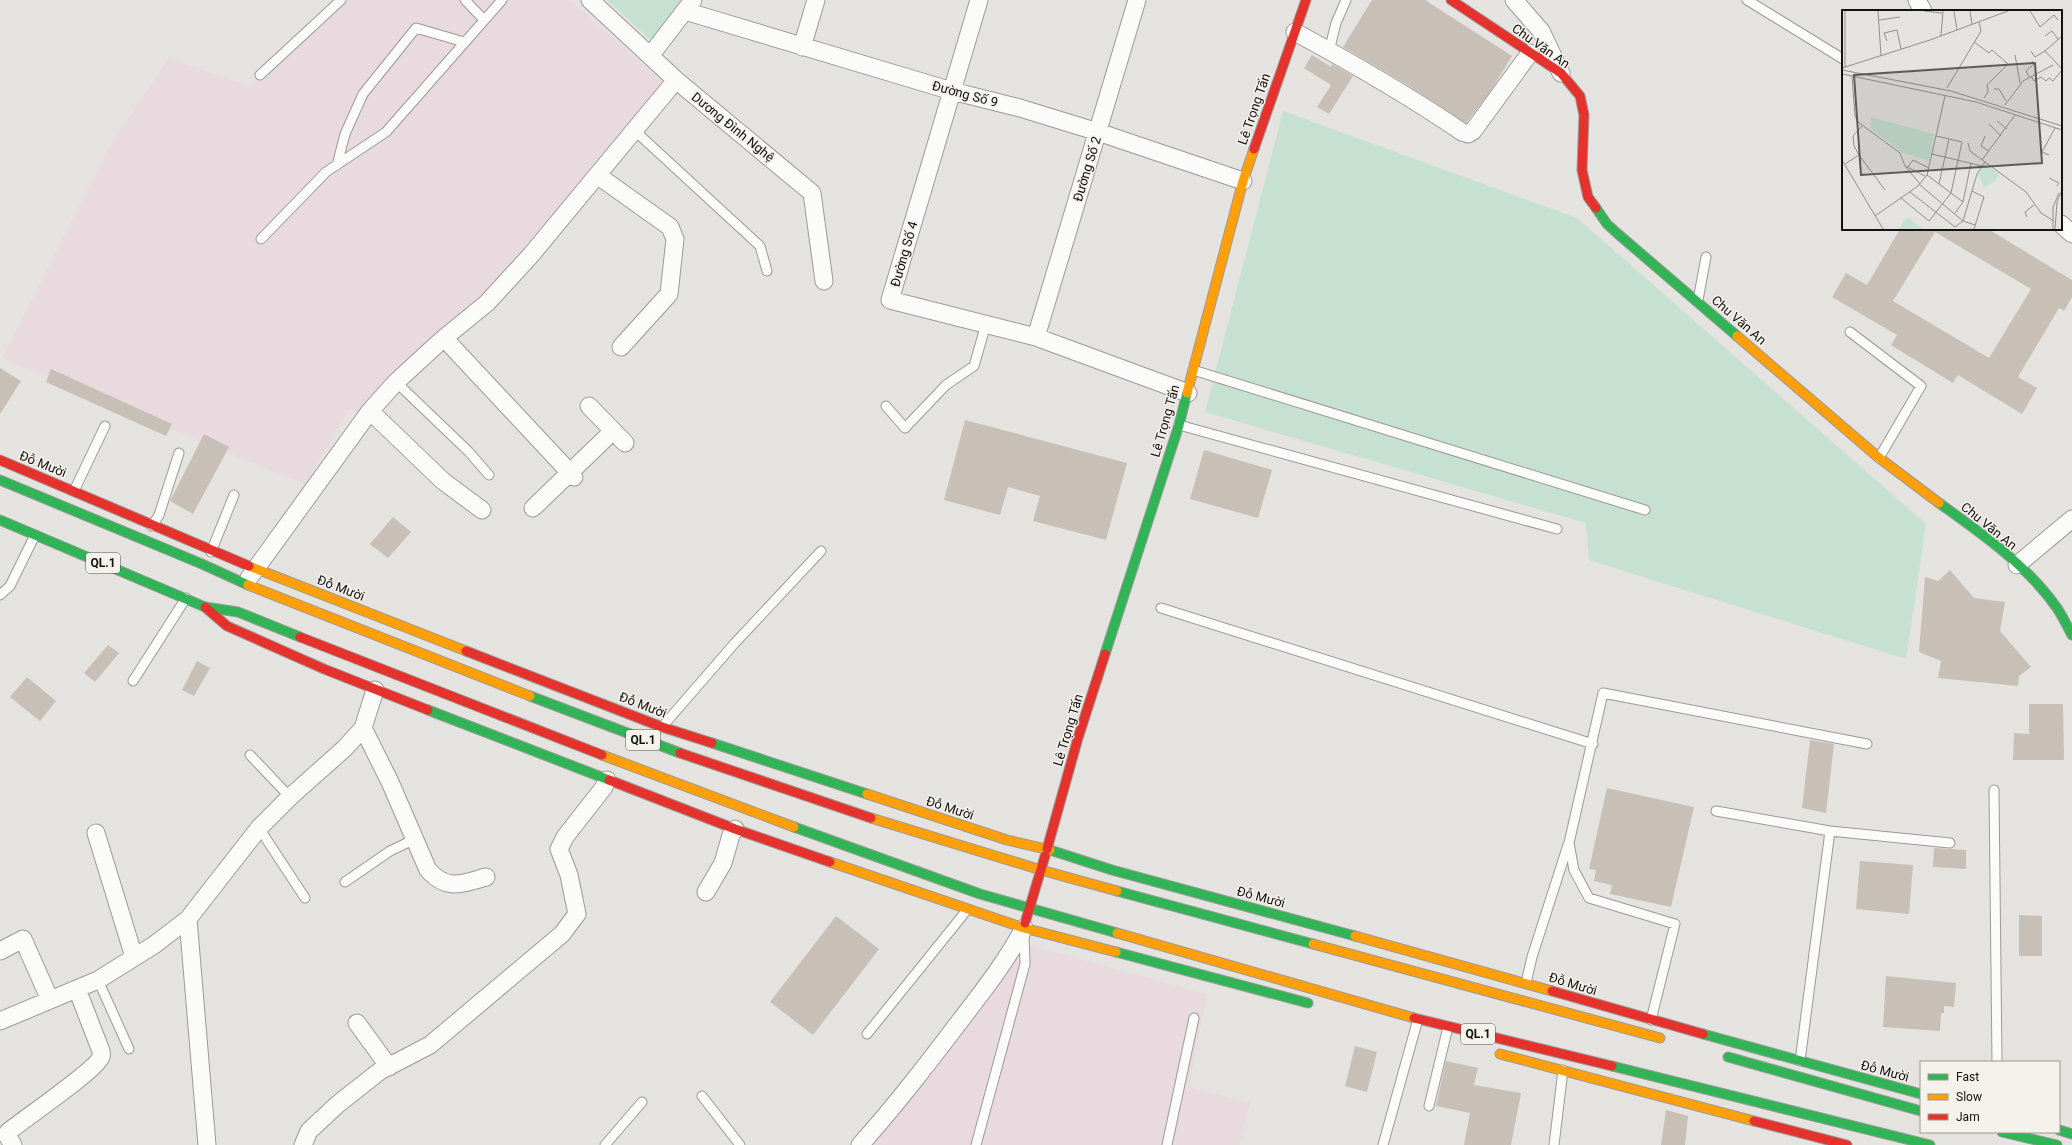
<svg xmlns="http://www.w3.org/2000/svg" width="2072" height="1145" font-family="Roboto,sans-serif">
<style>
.industrial{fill:#e8dadf}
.green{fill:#c6e0d1}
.building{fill:#c8bfb6;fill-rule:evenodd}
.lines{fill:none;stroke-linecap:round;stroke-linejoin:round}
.lane-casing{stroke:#9b9a97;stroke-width:11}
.street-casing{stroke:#9b9a97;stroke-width:19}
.fast-casing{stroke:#9b9a97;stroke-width:11}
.slow-casing{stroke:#9b9a97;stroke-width:11}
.jam-casing{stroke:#9b9a97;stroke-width:11}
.lane{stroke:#fbfbfa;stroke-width:9}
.street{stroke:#fbfbfa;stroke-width:17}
.fast{stroke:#30b455;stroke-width:9}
.slow{stroke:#ff9f0a;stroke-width:9}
.jam{stroke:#e5322d;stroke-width:9}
.labels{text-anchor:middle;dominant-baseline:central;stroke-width:3;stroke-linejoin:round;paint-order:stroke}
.shield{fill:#f5f1eb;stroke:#575552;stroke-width:1}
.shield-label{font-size:12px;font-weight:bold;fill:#131210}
.street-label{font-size:13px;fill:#131210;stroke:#f5f1eb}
.inset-road{fill:none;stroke:#918f8d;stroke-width:1}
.view{fill:#5c5b59;fill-opacity:0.15;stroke:#5c5b59;stroke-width:2}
.inset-edge{fill:none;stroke:#131210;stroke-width:2}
</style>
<rect width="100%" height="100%" fill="#e5e3e0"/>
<path class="industrial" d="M349,0H570L662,81L519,264L365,415L349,409L305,485L2,358L112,142L169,58L249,86Z
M1030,945L1207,994L1189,1087L1250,1102L1240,1145H863Z"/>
<path class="green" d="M607,0H680L654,43Z
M1283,111L1577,218L1926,524L1906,659L1589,560L1586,523L1205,412Z"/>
<path class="building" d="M1372,0H1425L1512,56L1492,89L1466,123L1406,84L1343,47Z
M1312,55L1331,67L1332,64L1353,76L1329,114L1317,107L1331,85L1304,68Z
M1900,229H1988L2072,280V297L2064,311L2059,308L2018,377L2037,388L2022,414L1958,375L1953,383L1891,345L1897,335L1832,297L1846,273L1867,285ZM1935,232L2031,289L1989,358L1893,301Z
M0,368L21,381L0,414Z
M51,369L172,424L166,436L46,382Z
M965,420L1127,463L1106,540L1033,521L1040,496L1008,487L1000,515L944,500Z
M204,434L229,447L193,514L170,501Z
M1204,450L1272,470L1258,518L1190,499Z
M393,517L411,532L388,558L370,544Z
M1950,570L1974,598L2005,602L2000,631L2031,667L2019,676L2018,686L1938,678L1941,661L1919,652L1925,577L1938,581Z
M108,645L119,653L95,682L84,673Z
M197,661L210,668L194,696L182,690Z
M27,677L56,701L40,721L10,697Z
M2029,704H2063L2064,760H2013L2014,733L2029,734Z
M1810,740L1834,744L1826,813L1802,808Z
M1607,788L1694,807L1671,907L1610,894L1612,885L1594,881L1596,870L1589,869Z
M1934,848L1966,850V869L1933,867Z
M1860,861L1913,865L1909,914L1856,909Z
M2019,915L2042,916V956H2019Z
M836,916L879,949L813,1035L770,1002Z
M1886,976L1956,983L1954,1007L1944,1006V1013H1941L1940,1031L1883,1027Z
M1355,1046L1377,1052L1367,1092L1345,1086Z
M1446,1061L1478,1068L1474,1085L1521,1093L1511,1145H1464L1470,1113L1436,1106Z
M1666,1110L1688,1116L1685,1145H1661Z"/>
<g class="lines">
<g class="lane-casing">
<path id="lane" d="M465,0L484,20
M1747,0L1843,59
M1329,51L1336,23L1346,0
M260,75L341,0
M634,130L760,246L767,271
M337,165L345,134L363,94L416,28L464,42
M261,239L326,172L386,132L502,0
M1698,300L1706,257
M1850,332L1921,386L1879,458
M1193,370L1645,510
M396,382L468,451L489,475
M886,406L905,428L946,385L974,366L986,324
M1179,425L1557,529
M74,491L105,426
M152,526L159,515L179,453
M211,552L234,495
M0,595L10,586L35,535
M1161,608L1593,744
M133,681L186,598
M662,727L734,644L821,551
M250,755L290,797
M1994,790L1997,1062
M1716,811L1830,831L1950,843
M259,828L305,898
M345,882L390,851L413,840
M98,980L129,1049
M1526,983L1532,957L1568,845
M1651,1020L1675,924L1589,898L1574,870L1569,843L1603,693L1867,744
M867,1034L967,910
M1800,1061L1830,831
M702,1096L740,1145
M1429,1106L1448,1027
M605,1145L642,1102
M976,1145L1025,964L1024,933
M1167,1145L1194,1018
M1383,1145L1418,1019
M1554,1145L1563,1070"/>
</g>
<g class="street-casing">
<path id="street" d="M590,0L676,80L812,193L824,281
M979,0L890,300L1036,337L1188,393
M1514,0L1541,31L1561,73
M1917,0L1923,11
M685,11L952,91L1020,108L1098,132L1243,181
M1295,32C1352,63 1408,95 1462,132L1468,134L1473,131L1530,53
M802,47L816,0
M650,56L693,0
M597,175L670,227L675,239L669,294L621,347
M2061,224L2072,234
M1036,337L1137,0
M444,338L574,477
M589,406L625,443
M370,411L443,481L482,510
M533,508L613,431
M2017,565L2072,519
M249,578L370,411L396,382L444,338L487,303L531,255L676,80
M363,728L390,782L428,870C447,891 461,884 486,877
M96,833L134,957
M706,892L723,863L731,835L735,829
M188,919L207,1145
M0,951L23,939L50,1000
M0,1021L98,980L154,945L188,919L259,828L290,797L345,748L363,728L375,690
M357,1023L389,1067
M13,1145L8,1137V1132C25,1118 95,1071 101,1057C102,1054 101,1053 101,1051L77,989
M303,1145L309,1131L338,1104L380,1071L430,1045L562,934L577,914L569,875L559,849L565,837L604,787L607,780
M860,1145C896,1105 928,1063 960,1021C983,991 1006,962 1024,928"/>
</g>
<g class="fast-casing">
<path id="fast" d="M1596,208L1607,224L1618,234L1737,336
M0,480L202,564L248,585
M1939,503C1981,533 2027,565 2057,608C2063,617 2067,626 2072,635
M0,520L205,607L238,612L300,637
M1105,654L1179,425L1187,393
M530,696L680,753
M428,710L609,780
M712,743L867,794
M794,827L980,894L1117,933
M1050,850L1112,870L1355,936
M1117,891L1313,944
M1116,952L1308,1003
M1703,1034L1921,1094
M1728,1057L1921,1111
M1612,1066L1930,1145
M2059,1130L2072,1134
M2002,1132L2057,1145"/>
</g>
<g class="slow-casing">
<path id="slow" d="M1737,336L1878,457L1939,503
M1187,393L1243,181L1254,149
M249,566L466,651
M248,585L530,696
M602,755L794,827
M867,794L1007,840L1050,850
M871,818L1041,870L1117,891
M830,862L1024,928L1116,952
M1117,933L1414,1018
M1355,936L1552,991
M1313,944L1660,1038
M1500,1054L1754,1121"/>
</g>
<g class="jam-casing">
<path id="jam" d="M1451,0L1561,73L1580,96L1584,115L1582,170L1588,197L1596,208
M1254,149L1306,0
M0,460L249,566
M205,607L227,626L324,669L428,710
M300,637L602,755
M466,651L662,727L712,743
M680,753L871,818
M609,780L735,829L830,862
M1047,849L1078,738L1105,654
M1025,923L1045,856
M1552,991L1703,1034
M1414,1018L1612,1066
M1754,1121L1847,1145"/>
</g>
<use href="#lane" class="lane"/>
<use href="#street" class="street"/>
<use href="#fast" class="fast"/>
<use href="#slow" class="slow"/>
<use href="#jam" class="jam"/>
</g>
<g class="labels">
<g class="shield">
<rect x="86" y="553" width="34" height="20" rx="3"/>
<rect x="626" y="730" width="34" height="20" rx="3"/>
<rect x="1461" y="1024" width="34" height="20" rx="3"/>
</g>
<g class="shield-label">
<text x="103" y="563">QL.1</text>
<text x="643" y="740">QL.1</text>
<text x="1478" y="1034">QL.1</text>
</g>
<g class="street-label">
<text transform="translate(1541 46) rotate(35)">Chu Văn An</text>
<text transform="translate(965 94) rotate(15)">Đường Số 9</text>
<text transform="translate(1254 109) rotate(-71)">Lê Trọng Tấn</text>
<text transform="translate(733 127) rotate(39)">Dương Đình Nghệ</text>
<text transform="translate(1087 169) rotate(-73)">Đường Số 2</text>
<text transform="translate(904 254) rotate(-74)">Đường Số 4</text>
<text transform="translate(1739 320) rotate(41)">Chu Văn An</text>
<text transform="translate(1165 421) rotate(-74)">Lê Trọng Tấn</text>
<text transform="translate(43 464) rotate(22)">Đỗ Mười</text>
<text transform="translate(1989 526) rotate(39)">Chu Văn An</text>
<text transform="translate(341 588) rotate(21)">Đỗ Mười</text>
<text transform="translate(643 705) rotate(21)">Đỗ Mười</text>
<text transform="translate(1068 730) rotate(-73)">Lê Trọng Tấn</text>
<text transform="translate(950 808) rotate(18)">Đỗ Mười</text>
<text transform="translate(1261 897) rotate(15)">Đỗ Mười</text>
<text transform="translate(1573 984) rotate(17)">Đỗ Mười</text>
<text transform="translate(1885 1071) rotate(15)">Đỗ Mười</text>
</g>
</g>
<g transform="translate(1842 10)">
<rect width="220" height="220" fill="#e5e3e0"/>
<path d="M29,107L92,124L87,151L61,143L29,119ZM142,153L157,164L153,171L142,178L136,164ZM66,207L81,219H56Z" fill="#c6e0d1"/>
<path class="inset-road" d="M36,1L39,46M82,1L100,3M112,1L115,20M128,1L130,14M188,1L198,17L212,5L216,10M37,10L58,7M99,26L101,1M203,26L210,21L216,29M220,26L203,41L220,59M45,31L42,23L55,20L59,39M132,32L147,43L150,40L166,54L145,75L146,82L142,88M189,41L193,47L203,41M173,45L178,73M3,57V1M0,58L88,30L166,1M0,60L109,81L220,116M0,64L134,92L220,120M10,66L13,106L16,112L58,143L63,156L83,166M189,66L192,71L199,67L204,71L207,68L211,71L220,60M187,67L184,61L192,54L190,51M105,78L139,21L137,12M152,79H157L164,91M163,95L181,71L211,55M155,111L165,119M147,114L159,126M143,126L139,136L147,141M126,133L128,141L184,182L199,203L212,211M90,144L140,156M17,145L12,136L11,126L20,116M207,145L200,142L213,118M0,150L41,219M140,150L173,105M3,154L17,145L43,180M63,156L78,174M66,157L71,150L87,158M85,165L121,192M207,168L217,173L215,176M97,174L107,129M78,175L121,211L133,215M130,181L142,187L132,219M68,182L113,217L121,211L135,164L143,152M59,188L87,211L109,183L120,132L94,126M113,203L121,192L129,153M33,206L76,176L85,165L103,86M185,207L183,202L192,195M211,219V197L217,183M213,219L215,192L220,180"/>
<path class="view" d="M193,53L200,153L19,165L12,65Z"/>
<rect width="220" height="220" class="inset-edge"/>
</g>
<rect x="1920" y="1061" width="140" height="72" fill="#f5f1eb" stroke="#9b9893"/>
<rect x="1928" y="1074" width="20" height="6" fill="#30b455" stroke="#9b9893"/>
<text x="1956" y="1081" font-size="12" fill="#131210">Fast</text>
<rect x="1928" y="1094" width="20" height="6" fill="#ff9f0a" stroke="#9b9893"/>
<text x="1956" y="1101" font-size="12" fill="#131210">Slow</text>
<rect x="1928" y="1114" width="20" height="6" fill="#e5322d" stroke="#9b9893"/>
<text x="1956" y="1121" font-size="12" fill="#131210">Jam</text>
</svg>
